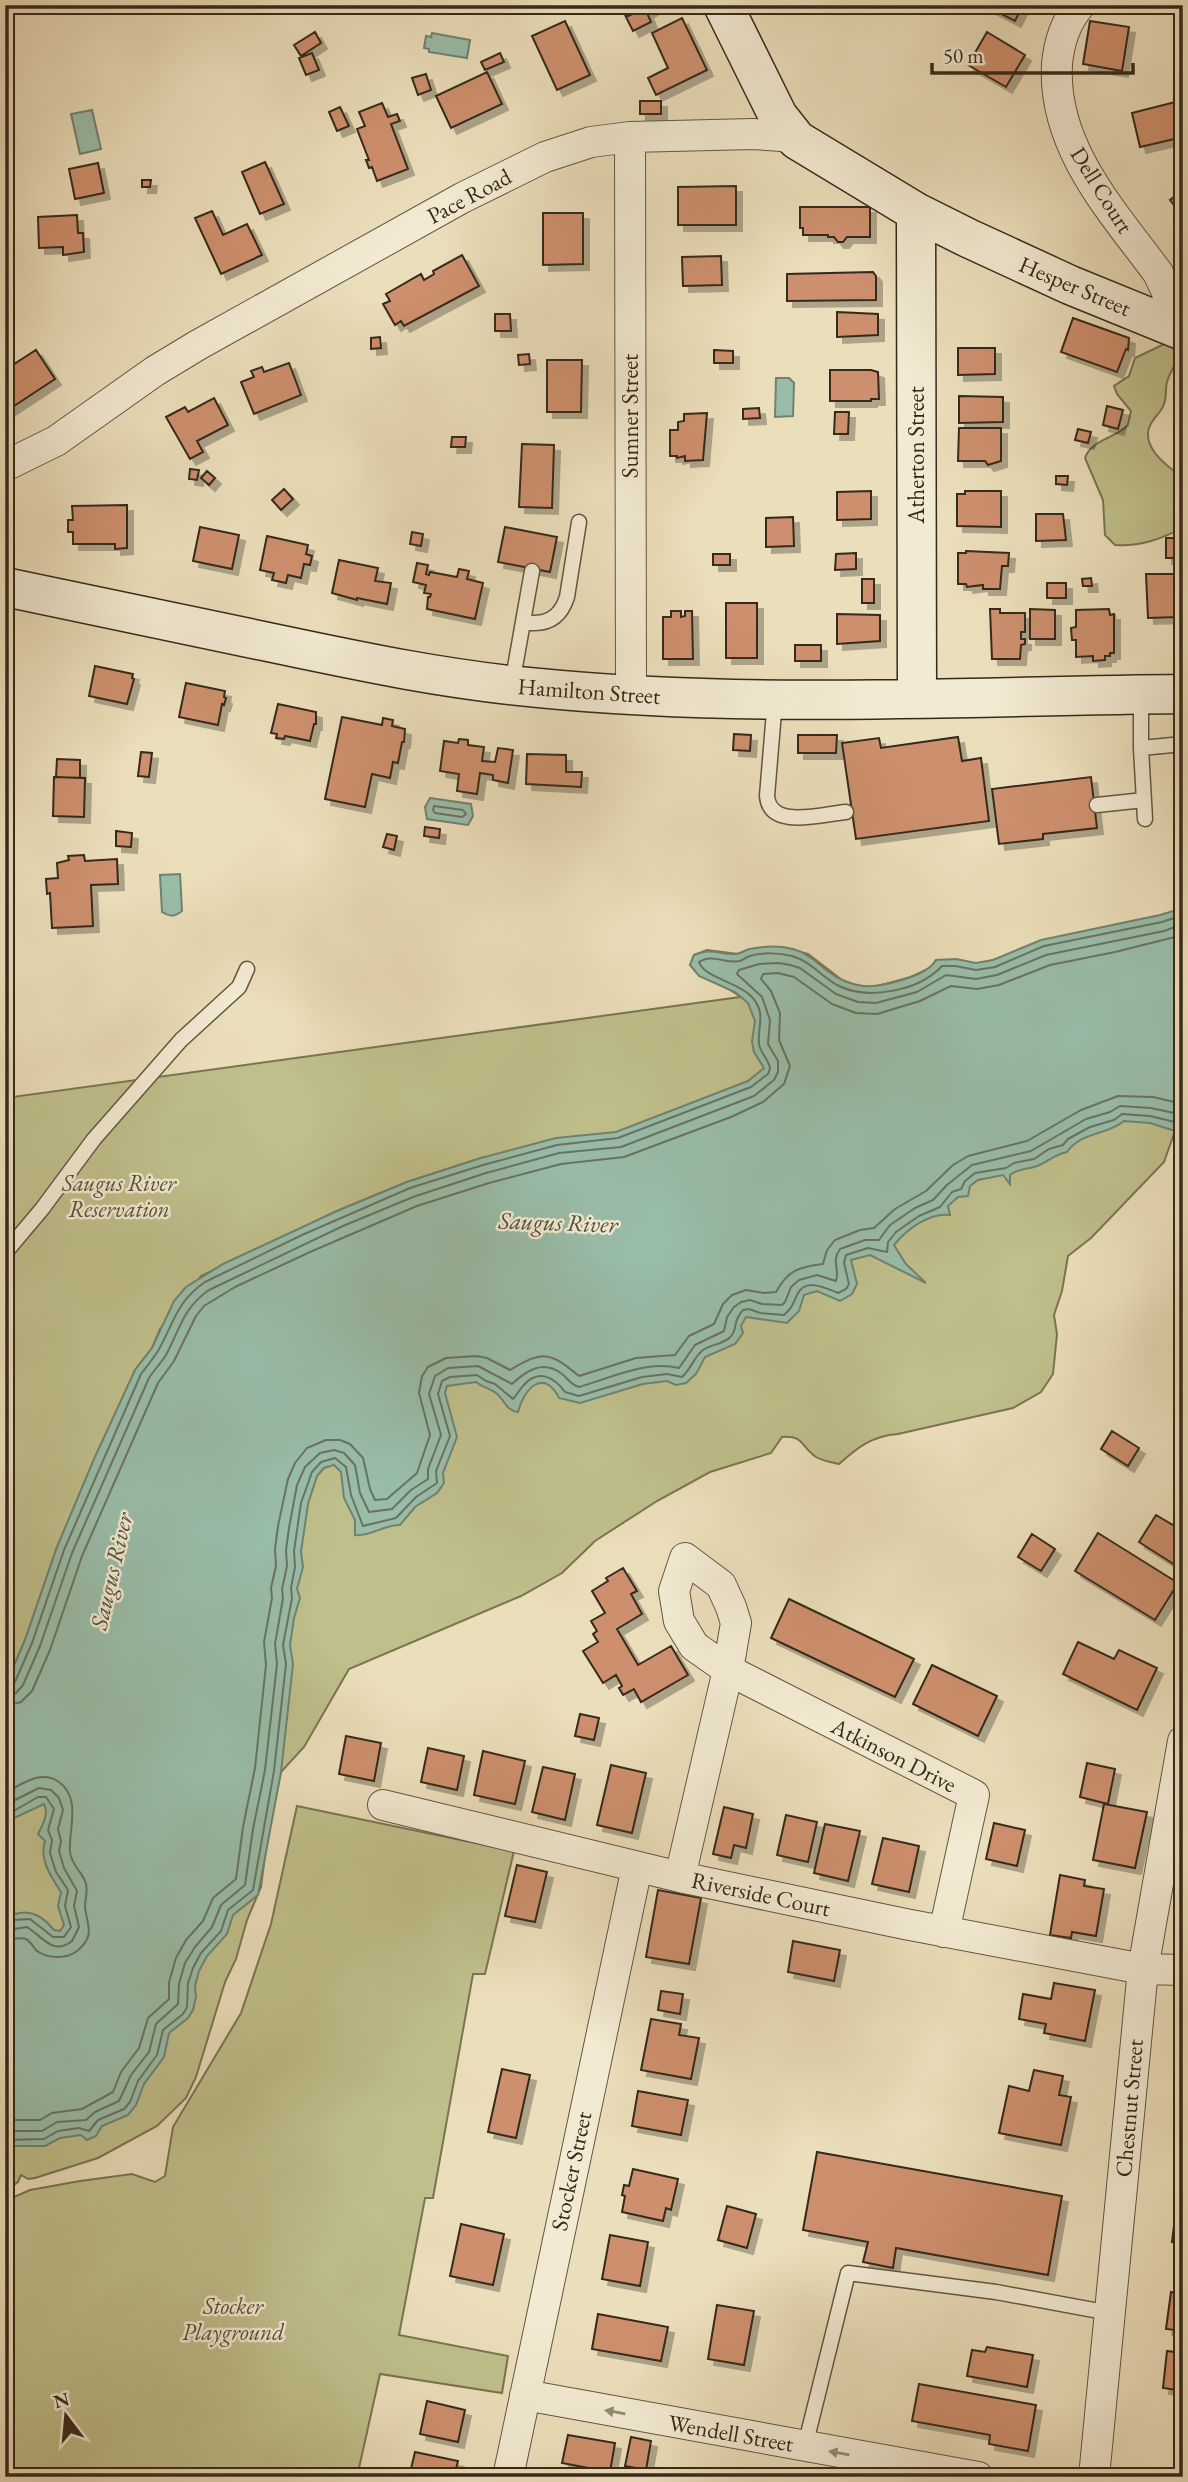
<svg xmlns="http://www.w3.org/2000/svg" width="1188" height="2482" font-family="'EB Garamond',serif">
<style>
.green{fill:#bfbf8b;stroke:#7a7452;stroke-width:2}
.water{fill:#99bda9;stroke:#718270;stroke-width:2}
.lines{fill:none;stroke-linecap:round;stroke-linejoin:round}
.shore{stroke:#687362;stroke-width:2}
.building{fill:#cd8f6d;stroke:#36291a;stroke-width:2;filter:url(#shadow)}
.lane-casing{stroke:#635642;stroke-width:17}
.street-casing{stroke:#635642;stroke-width:32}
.secondary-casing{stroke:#36291a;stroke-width:41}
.lane{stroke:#f2ead2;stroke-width:14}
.street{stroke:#f2ead2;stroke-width:30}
.secondary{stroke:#f2ead2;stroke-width:38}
.oneway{fill:#948a76}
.labels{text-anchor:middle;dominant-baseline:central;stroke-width:5;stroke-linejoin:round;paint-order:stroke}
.street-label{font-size:23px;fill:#36291a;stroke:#f2ead2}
.park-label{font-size:23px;font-style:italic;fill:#584e36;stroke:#f2ead2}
.water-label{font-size:24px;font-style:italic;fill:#4f4e3e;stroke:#f2ead2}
</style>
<defs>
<filter id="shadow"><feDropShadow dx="6" dy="6" stdDeviation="0" flood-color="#0004"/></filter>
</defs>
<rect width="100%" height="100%" fill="#ebdeba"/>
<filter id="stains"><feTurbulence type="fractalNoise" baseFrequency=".00286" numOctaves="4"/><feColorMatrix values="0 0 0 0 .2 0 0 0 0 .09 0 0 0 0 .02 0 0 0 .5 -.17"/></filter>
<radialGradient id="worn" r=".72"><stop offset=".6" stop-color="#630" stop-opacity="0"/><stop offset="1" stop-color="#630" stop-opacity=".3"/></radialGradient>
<path class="green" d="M1164,344L1173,347C1179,367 1172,365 1167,382C1165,389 1167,397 1164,404C1162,411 1156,415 1152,422C1137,445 1167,466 1183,478V527C1163,539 1138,547 1115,545L1105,535L1103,500L1085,458C1091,440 1116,438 1128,425L1131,411L1117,394L1114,386L1129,376L1135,358Z
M780,947L808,954L842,980L861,987H874L911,977L932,967L936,960C950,959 963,963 976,963C991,963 1006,955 1020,949L1002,1068L481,1158L407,1182L337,1211L201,1276L160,1329L152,1348L135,1370L57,1547L25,1640L5,1687V1098L740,997C725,983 704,983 690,965L694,955L707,950L738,954L747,950Z
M1068,1099L1183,1131H1175L1164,1162L1091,1238L1068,1256L1062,1291L1054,1315L1057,1334L1053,1374L1041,1392L1013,1408L898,1434C872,1436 858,1447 839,1464C831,1462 823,1461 816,1457C801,1447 804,1435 782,1437L771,1453L710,1472L657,1501L595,1541L562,1573L521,1596L349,1669L304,1747L281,1772L268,1832L261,1887L247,1920L236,1959L225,1982L196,2077L186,2098L157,2126L98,2158L35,2178L28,2179L21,2175L18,2182L5,2191V1802L233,1469Z
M297,1806L514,1851L485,1974H473L433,2198H425L399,2335L508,2356L502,2393L380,2374L357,2477H5V2201L30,2190L80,2181L132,2174L155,2182L165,2176L173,2127L241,2013L271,1924Z"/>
<path class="water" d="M432,33L470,40L467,58L429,52V49L424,48L426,36L431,37Z
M92,110L101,149L80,154L71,114Z
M776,378H789L794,383L793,416L775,417Z
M430,798L471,804L473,816L468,825L427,819L425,807Z
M180,874L182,911C174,917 171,917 162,912L160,875Z
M1183,908V1131H1175L1150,1123L1124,1121C1108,1135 1080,1132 1067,1152C1055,1154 1048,1162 1037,1166C1027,1170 1018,1168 1010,1175V1184L1003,1175L978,1180L970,1186L968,1196L958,1197L948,1206L950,1215C930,1212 907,1229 894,1245L906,1264L926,1283L870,1255L851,1260L857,1284L852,1294L840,1301L817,1291L804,1295L799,1311L787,1323L746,1317L741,1326L743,1333L735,1344L705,1357L696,1374L686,1383L676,1385L667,1381L643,1384L580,1403L559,1398C544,1368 524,1388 518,1412C506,1411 505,1400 496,1393C490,1388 483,1388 476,1382L447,1386L445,1393L457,1437L443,1473L444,1483L437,1493L415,1507L400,1525C383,1525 370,1537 355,1535V1520L344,1498L341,1472L334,1465L324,1468L317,1476L308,1504L301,1552L303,1567L297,1589L300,1598L294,1618L290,1645L293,1664L281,1772L258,1895L233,1915L227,1934L207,1956L199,1971L195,1986L196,1997L193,2010L188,2018L169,2033L164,2057L144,2084L136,2105L128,2115L102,2126L96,2136L87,2140L81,2135L60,2138L45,2146H5V1895L15,1914C32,1909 43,1917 54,1930L60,1931L64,1925L58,1906L61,1892C51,1877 39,1859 45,1841L38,1834C43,1824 49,1814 44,1804L16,1817L5,1825V1687L25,1640L57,1547L94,1459L135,1370L152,1348L174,1301L186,1287L223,1264L337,1211L407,1182L481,1158L556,1138L616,1132L748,1081L764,1068L754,1052L752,1042L755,1021L748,1003L735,992L699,976L690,965L694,955C714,947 717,955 736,954C741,954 745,950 750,949C764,946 780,946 793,949C807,953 814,960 825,969C852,991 874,989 905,979C917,975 930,970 936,960L956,959L976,963L993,960L1041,940L1160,915Z"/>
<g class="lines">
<path class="shore" d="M434,806L463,810L466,814L462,817L435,813L433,810Z
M5,1687L11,1686L15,1682L32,1643L64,1550L141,1374C147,1366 153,1359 158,1351C174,1323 176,1302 205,1282L302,1235L410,1188L483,1165L557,1145L618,1138L751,1087L768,1074L770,1069C769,1059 760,1053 759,1044C757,1027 767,1014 752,997C739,982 704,978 699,962C712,953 725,964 740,961C743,960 746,957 750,956C762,952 780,953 792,956C810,961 821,976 837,985C867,1001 919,991 942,966H955L976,970L995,967L1044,946L1162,922L1183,915
M5,1696L16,1693L23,1685L40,1646L72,1553L149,1378C154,1370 161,1363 166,1355C180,1329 183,1308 209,1290L343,1226L413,1197L486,1173L559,1153L621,1147L754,1096L774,1080L778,1072V1061L768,1044L770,1020L762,997L737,974L739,970L759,964L779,963L790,965L800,968L836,994L858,1002L876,1003L917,992L946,975L976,979L997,975L1046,955L1164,931L1183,924
M5,1706L21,1702L32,1691L50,1650L82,1556L158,1383L174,1361L196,1316L204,1306L235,1287L310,1252L417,1206L489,1183L561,1164L624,1157L731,1117L763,1102L784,1084L790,1066L779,1040L780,1013L771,991L761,979L763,974L778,973L794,977L832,1004L856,1013L877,1014L920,1001L951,986L977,989L999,985L1050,965L1115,952L1183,935
M5,1793C22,1784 41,1769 59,1782C82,1799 68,1830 70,1852C71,1864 81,1871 85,1881C89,1890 85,1897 85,1907C87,1925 96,1936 77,1951C67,1959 48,1959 37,1951C34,1948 30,1941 26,1939C21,1937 12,1940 5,1938
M5,1805L39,1788L51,1790L59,1798L63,1810L58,1829L61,1841L59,1851L64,1868L77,1891L74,1906L79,1927L72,1941C53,1956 43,1937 27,1927L14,1929L5,1926
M5,1816L38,1797H46L54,1809L48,1830L52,1840L50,1853L56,1872L68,1890L65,1906L71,1927L64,1937H53L30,1919L13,1920L5,1910
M5,2120H40L52,2113L82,2109L113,2092L121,2072L139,2048L148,2018L169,1999V1982L176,1958L186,1940L203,1921L213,1898L236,1879L243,1827L255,1768L266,1665L264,1642L272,1598L271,1588L276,1566L275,1549L278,1526L288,1479L295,1463L307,1448L326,1440H340L350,1444L363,1458L370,1489L375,1500L387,1499L417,1473L430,1435L419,1393L422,1376L428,1367L446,1358L476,1356L487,1358L510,1370C543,1350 550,1352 579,1376L636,1358L675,1355L689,1336L714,1324L723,1304L732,1295L746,1290L764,1293L776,1292C788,1270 799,1267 823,1264L827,1250L835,1240L860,1230L874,1228L895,1209L926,1191L953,1165L968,1156L1027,1141L1081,1110L1118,1096L1153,1097L1183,1104
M5,2131H42L57,2122L86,2120L95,2112L119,2101L131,2075L149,2052L156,2024L178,2004L179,1984L185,1963L195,1947L212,1927L221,1905L245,1885L253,1829L265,1770L277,1664L275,1644L283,1598L282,1589L287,1566L286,1550L289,1528L297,1485L305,1467L320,1453L334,1450L344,1453L355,1465L360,1493L369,1512L392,1509L411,1490L428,1479V1469L441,1435L429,1394L435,1376L448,1368L478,1366L512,1384C526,1371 543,1359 562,1374C569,1379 569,1384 579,1387C611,1378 645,1360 679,1368L695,1345L724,1331L727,1317L734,1307L741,1302L750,1300L762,1304L782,1305L785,1302L791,1287L799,1280L817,1275L836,1281C840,1270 831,1261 840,1249L865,1240H879L890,1225L915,1208L933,1200L947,1185L972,1165L1031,1151L1086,1119L1110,1112L1120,1106L1151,1108L1183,1115
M5,2140L44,2139L58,2131L79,2128L89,2131L98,2120L124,2109L130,2102L138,2081L157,2055L163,2030L183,2014L187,2007L188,1983L193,1968L201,1953L221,1931L228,1910L253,1890L274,1771L286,1664L283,1645L292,1598L291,1588L295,1567L294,1551L301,1503L312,1472L321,1462L335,1458L346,1467L351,1495L363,1526L396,1518L416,1497L437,1483L436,1471L450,1436L438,1394L442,1381L450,1377L477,1375L486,1381L495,1384L513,1399C517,1395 519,1390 523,1386C538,1368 554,1377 565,1392L579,1396L642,1377L667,1374L682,1377C691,1369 694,1357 703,1350C711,1344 726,1344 732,1335C738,1327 732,1322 743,1310L749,1309L760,1313L784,1315C792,1308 793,1304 797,1295C805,1277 826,1288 838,1293L846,1289L849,1284L844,1263L846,1255L868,1248L887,1252L888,1242L896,1232L919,1216L940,1207L952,1192L961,1189L965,1181L975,1173L1006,1168L1014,1163L1034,1159L1049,1149L1063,1145L1068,1139L1090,1127L1114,1120L1122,1114L1150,1116L1183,1124"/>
</g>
<path class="building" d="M621,5H651L652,9L647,12L645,8L626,17Z
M984,5H1023L1015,21Z
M645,8L651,22L633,31L626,17Z
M682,18L707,70L656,95L648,78L668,68L652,33Z
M565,21L590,75L557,90L532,36Z
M1090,21L1129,27L1122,71L1083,64Z
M315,32L321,43L301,56L294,45Z
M987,32L1025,55L1006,87L968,65Z
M312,53L319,70L306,75L299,58Z
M500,53L504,62L485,70L481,62Z
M487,72L502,104L451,128L436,96Z
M426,74L431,90L418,95L412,78Z
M1183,100V137L1140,147L1132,113Z
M640,101H661V114H640Z
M382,103L388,117L397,114L400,121L391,124L408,169L377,181L372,167L369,168L366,160H369L357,129L365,126L359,112Z
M340,107L349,126L337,131L329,112Z
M265,162L284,204L260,214L242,172Z
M98,163L104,193L75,199L69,169Z
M142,180H151L150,187H142Z
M736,186V225H678V187Z
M1179,193L1183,197L1181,214L1170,200Z
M800,207H870V237H847L843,242H838L834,237H828V235H803V228H800Z
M212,211L223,235L247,224L262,255L221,274L195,218Z
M543,213H583V264L543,265Z
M77,215L78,233H83L84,252L63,255V247L39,248L38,217Z
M462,255L479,286L404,326L401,321L395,325L383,304L390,301L386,294L421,274L424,280L434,274L433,271Z
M721,256L722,285L683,286L682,257Z
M873,272L876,276V300L787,301V274Z
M837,312L878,314V335L837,337Z
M495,314H510L511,331H495Z
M1073,318L1129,338L1128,350L1126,349L1117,372L1061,352Z
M380,337L381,348L371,349V338Z
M958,348H995V374L958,375Z
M36,350L55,379L5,412V370Z
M714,350L733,351V363H714Z
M529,354L530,364L519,365L518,355Z
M547,360H582L581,412H547Z
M289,363L301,395L254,414L241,382L254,377L251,371L262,367L264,372Z
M830,370H871L878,372L879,399H871V401H830Z
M959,396L1003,397V422L959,423Z
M214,398L228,425L197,441L203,452L190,459L166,417L185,407L188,412Z
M1107,406L1123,410L1118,429L1103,425Z
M759,408L760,418L743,419V409Z
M835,412H849L848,434H834Z
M707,413L703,460L685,461V456L677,458V456H670V430H678V422L684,421V414Z
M959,428H1001V461L988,465L985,461H958Z
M1078,429L1091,432L1088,443L1075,440Z
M452,437H466L465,447H451Z
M522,444L554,445L552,508L519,507Z
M190,469L199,470L197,480L189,479Z
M207,471L215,478L209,485L201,478Z
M1056,476H1068L1067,485L1056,484Z
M284,489L293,499L281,510L272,500Z
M871,491V519L837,520V492Z
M965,491H1001V527L957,526V494H965Z
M127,505V548L115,549V544H73V532H68V520H73L72,506Z
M1036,514H1063L1066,540L1036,541Z
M793,517L794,546L766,547V518Z
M200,527L239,535L232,569L193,561Z
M505,527L557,537L550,572L498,562Z
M412,532L423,534L421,546L410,544Z
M267,536L308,545L306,554L312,556L310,565L304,564L301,578L288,575L286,583L272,580L274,573L260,570Z
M1166,538H1183V558H1166Z
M966,551L1009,553L1008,566H1002L1000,589H983V585L967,587L966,584H958V553H966Z
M856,553V569L835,570L836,554Z
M713,554H730V565H713Z
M339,560L378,568L375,581L391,583L387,604L357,598V600L332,593Z
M417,563L428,565L426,574L429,575L430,572L457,577L459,569L469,571L467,579L483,583L475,619L427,609L428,597H430L431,594L424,593L426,585L413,582Z
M1146,574H1178L1179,610H1177V617L1148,618Z
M1091,578L1092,586H1083L1082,579Z
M862,579H874V603H862Z
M1047,583H1066V598H1047Z
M726,603H757V658H726Z
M990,609H1000V613H1025V632H1021V639H1025V644L1021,645L1020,659H992Z
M1030,609L1055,610V639H1030Z
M1109,609L1110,615L1114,614V653H1110V656H1105V660L1093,661V656L1076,657V640H1072L1071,628L1076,627V610Z
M671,611H681V617L685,616V611H692L693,659H663V617H671Z
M837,614L880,615V641L837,644Z
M795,645H821V661H795Z
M95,666L133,674L132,678L134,679L127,704L89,696Z
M186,683L225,691L224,697L226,698L224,705L222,704L218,725L179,717Z
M278,704L316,712V724H314L310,741L285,736L284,739L276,738L277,734L271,733Z
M342,717L382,725L383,718L393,720L392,726L405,729L404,742H402L398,763L393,762L390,778L372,774L365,807L325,799Z
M734,734L751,735L750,751L733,750Z
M798,735H837L836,753H798Z
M958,737L962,761L981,758L989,821L856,839L842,743L879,738L881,748Z
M459,739L468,740V745L484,747L482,761L495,762L498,748L513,750L508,783L493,780V775L480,773L477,794L457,791L459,774L440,771L444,741L458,743Z
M141,752L152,753L149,777L138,776Z
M527,754L566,755V772H582L581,787L526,784Z
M57,759L80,760V778L56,777Z
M54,777L85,778L84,817L53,816Z
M1091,777L1097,828L1043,834V839L999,844L992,789Z
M425,827L440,829L439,838L424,836Z
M116,831L132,833L131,847L116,846Z
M387,834L397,836L394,850L383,847Z
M84,855L85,861L117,859L118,884L91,885L93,926L52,928L50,893L47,894L46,879L58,878L57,863L69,860L68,856Z
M1112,1431L1139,1448L1128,1466L1101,1449Z
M1156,1515L1183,1531V1570L1139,1542Z
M1098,1533L1178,1583L1155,1620L1075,1571Z
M1032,1534L1055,1549L1041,1571L1018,1557Z
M623,1568L637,1591L631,1594L642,1614L617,1629L638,1665L671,1646L688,1675L641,1702L634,1689L623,1695L619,1688L622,1686L616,1675L603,1683L583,1651L598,1642L593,1634L597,1631L591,1621L605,1613L592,1591L608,1581L606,1578Z
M789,1599L914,1659L895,1697L771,1638Z
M1078,1642L1114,1659L1119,1650L1157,1668L1137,1710L1063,1674Z
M932,1665L997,1696L978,1736L913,1704Z
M580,1714L599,1718L594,1740L575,1736Z
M346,1736L381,1743L374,1781L339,1774Z
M428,1748L464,1756L457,1790L421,1782Z
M483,1751L525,1761L515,1804L474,1795Z
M1087,1763L1115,1769L1108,1804L1080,1797Z
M611,1765L646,1773L632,1833L597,1825Z
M543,1767L575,1774L565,1820L532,1812Z
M1104,1804L1147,1812L1135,1868L1093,1860Z
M724,1807L753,1814L746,1848L734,1845L731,1858L713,1854Z
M786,1815L817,1822L808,1862L777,1855Z
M994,1823L1025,1830L1017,1866L986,1859Z
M825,1824L860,1831L848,1881L814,1873Z
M883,1838L919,1846L909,1892L872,1884Z
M517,1865L547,1872L535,1922L505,1916Z
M1060,1875L1085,1880L1084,1886L1104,1889L1096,1936L1072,1932L1071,1938L1050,1935Z
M658,1890L701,1898L689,1964L646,1957Z
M793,1941L840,1950L834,1981L788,1972Z
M1054,1983L1095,1990L1085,2041L1044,2033L1046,2024L1019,2019L1023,1994L1051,1999Z
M661,1991L683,1994L680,2014L658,2010Z
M651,2019L681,2024L679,2035L699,2038L691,2079L641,2070Z
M502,2069L530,2075L516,2138L488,2132Z
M1034,2070L1063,2076L1059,2095L1071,2097L1061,2145L999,2133L1009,2086L1029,2091Z
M638,2091L688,2100L681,2135L632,2126Z
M817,2152L1062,2196L1048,2275L896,2248L893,2268L863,2262L868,2242L803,2230Z
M633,2169L678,2179L671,2210L666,2208L663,2221L622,2212L625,2196L622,2195L624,2185L629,2186Z
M727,2206L756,2214L747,2248L718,2240Z
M1176,2209L1183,2210V2243L1172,2242Z
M461,2224L504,2234L493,2285L450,2276Z
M610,2235L648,2242L640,2286L602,2279Z
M1171,2292L1183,2294V2331L1166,2329Z
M717,2305L754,2311L744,2365L708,2359Z
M598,2314L668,2327L661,2361L592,2349Z
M987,2347L1033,2355L1027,2387L967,2376L972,2350L985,2352Z
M1167,2351L1183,2353V2391L1163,2388Z
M919,2384L1036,2405L1028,2451L989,2444L990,2435L912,2421Z
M427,2401L465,2410L458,2442L420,2434Z
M568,2435L615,2443L610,2472L562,2463Z
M631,2437L651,2441L646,2470L625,2466Z
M415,2452L458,2461L454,2477H409Z"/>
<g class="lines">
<g class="lane-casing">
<path id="lane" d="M523,622C545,626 560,619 567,597L579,522
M512,684L532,571
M1141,696V748L1145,819
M775,700L767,796C770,830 822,814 846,812
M1141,748L1183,744
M1097,805L1144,800
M5,1253L42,1209L94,1139L181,1040L239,987L247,969
M805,2446L848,2273L996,2292L1110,2313"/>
</g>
<g class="street-casing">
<path id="street" d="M1080,5C1065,22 1059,43 1057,64C1052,147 1113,212 1158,273L1166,290L1177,328
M630,137L631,695
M5,466L56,441L155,371L198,345L462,198L545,157L591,142L630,137L753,134L782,136L797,140
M685,1558L721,1585L731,1607L736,1623L728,1670L694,1646L679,1621L674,1591Z
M383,1805L680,1877L905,1924L1143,1969L1183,1970
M680,1877L728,1670L974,1795L944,1932
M525,2395L978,2477
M508,2477L637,1867
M1094,2477L1143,1969L1183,1741"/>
</g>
<g class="secondary-casing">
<path id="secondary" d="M723,5L778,116L797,140L916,212L968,238L1070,285L1183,331
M916,212L917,698
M5,587C93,606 181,624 268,642C358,661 447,680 539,688C752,709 968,696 1183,694"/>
</g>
<use href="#lane" class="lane"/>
<use href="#street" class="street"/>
<use href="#secondary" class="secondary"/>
</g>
<defs><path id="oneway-solid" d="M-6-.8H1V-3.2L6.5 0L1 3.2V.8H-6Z" transform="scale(1.75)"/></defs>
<g class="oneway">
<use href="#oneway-solid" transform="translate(615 2412) rotate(-170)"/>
<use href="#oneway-solid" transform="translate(839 2453) rotate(-170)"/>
</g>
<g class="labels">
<g class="street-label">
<text transform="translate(1102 190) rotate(58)">Dell Court</text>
<text transform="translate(469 196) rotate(-28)">Pace Road</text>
<text transform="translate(1075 286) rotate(23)">Hesper Street</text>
<text transform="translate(630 416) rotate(-90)">Sumner Street</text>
<text transform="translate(916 455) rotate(-90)">Atherton Street</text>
<text transform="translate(589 691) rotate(4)">Hamilton Street</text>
<text transform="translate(894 1755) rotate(27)">Atkinson Drive</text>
<text transform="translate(761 1894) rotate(12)">Riverside Court</text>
<text transform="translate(1129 2108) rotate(-85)">Chestnut Street</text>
<text transform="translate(571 2171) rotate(-78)">Stocker Street</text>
<text transform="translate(731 2433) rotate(10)">Wendell Street</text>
</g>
<g class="park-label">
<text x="119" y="1183">Saugus River<tspan x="119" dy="26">Reservation</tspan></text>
<text x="233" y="2306">Stocker<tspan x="233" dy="26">Playground</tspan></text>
</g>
<g class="water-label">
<text transform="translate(558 1222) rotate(2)">Saugus River</text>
<text transform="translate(111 1571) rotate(-77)">Saugus River</text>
</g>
</g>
<rect width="1188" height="2482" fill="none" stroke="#ebdeba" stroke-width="28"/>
<rect x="7" y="7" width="1174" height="2468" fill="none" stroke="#36291a" stroke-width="3.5"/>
<rect x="14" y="14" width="1160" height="2454" fill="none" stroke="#36291a" stroke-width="2"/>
<g transform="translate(66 2416) rotate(344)" stroke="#f2ead2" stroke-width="5" paint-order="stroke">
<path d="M0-5L12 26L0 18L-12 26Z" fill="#36291a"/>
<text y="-10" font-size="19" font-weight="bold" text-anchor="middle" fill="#36291a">N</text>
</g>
<path d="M932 63v10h201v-10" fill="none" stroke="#36291a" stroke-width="3.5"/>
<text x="943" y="63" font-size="21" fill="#36291a" stroke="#f2ead2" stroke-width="5" paint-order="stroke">50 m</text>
<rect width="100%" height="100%" filter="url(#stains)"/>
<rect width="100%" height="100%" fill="url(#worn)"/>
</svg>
